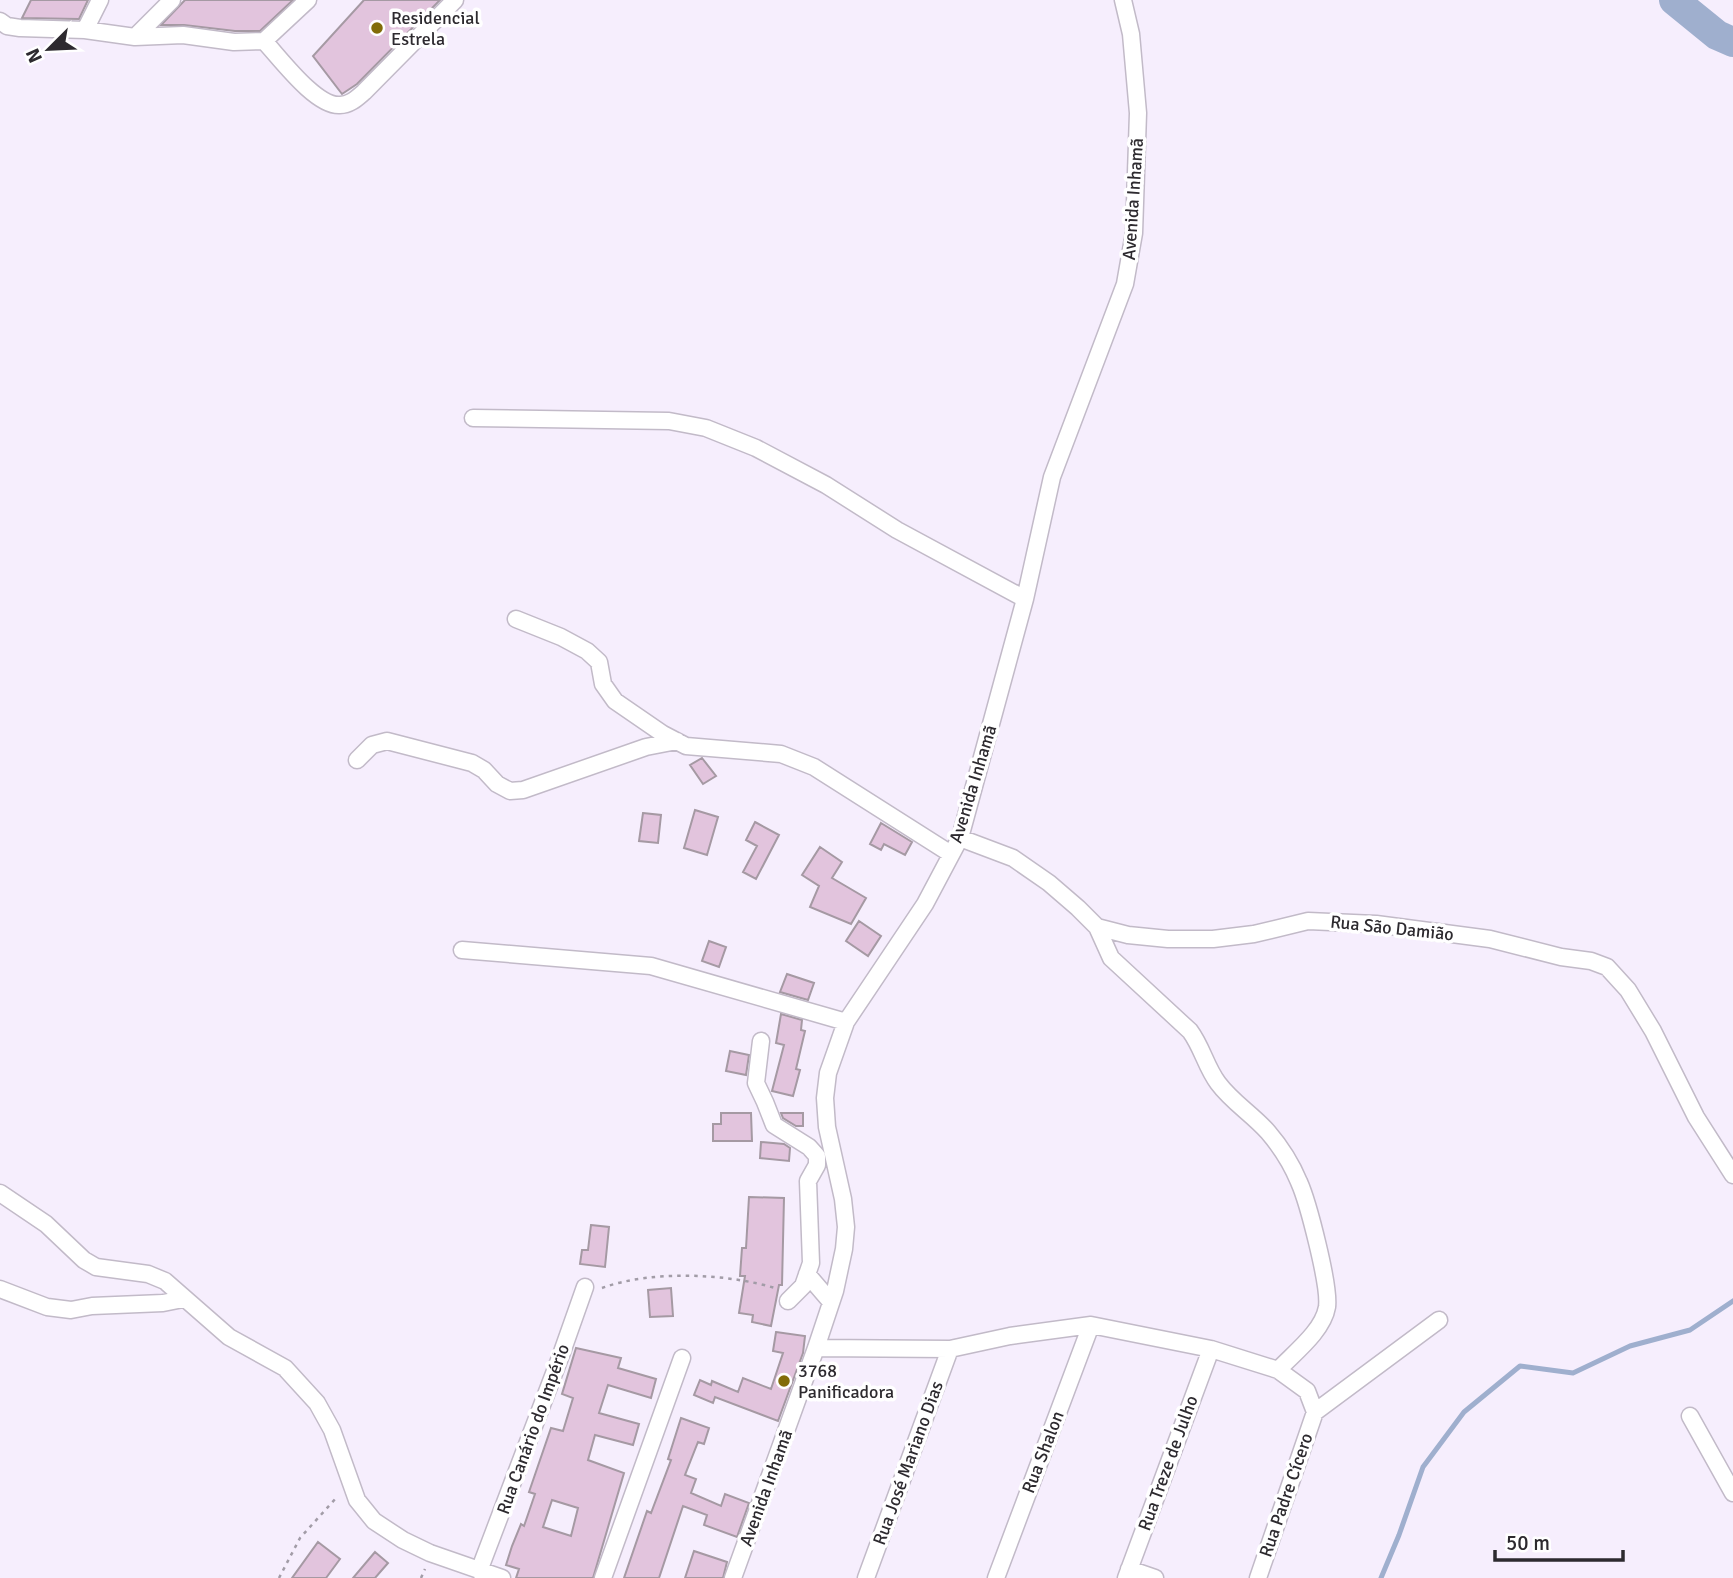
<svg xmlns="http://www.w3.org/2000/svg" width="1733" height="1578" font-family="Signika,sans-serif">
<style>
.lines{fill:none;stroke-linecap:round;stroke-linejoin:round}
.stream{stroke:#9fafce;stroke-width:5}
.river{stroke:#9fafce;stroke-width:30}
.building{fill:#e2c4dd;stroke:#a599a3;stroke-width:2;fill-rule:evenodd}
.minor-casing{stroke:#c2bac8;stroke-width:19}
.path{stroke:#a29ca7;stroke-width:2.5;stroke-dasharray:3.5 5;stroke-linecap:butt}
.minor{stroke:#fff;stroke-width:16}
.poi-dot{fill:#826c08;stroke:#fff;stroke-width:2.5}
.labels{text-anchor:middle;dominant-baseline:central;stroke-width:7;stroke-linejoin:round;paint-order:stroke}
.poi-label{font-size:18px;fill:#2d2a2f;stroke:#fff;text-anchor:start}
.street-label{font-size:18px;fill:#2d2a2f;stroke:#fff}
</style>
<rect width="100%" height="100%" fill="#f6eefd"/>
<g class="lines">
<path class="stream" d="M1381,1578L1399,1535L1423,1467L1464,1412L1520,1366L1573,1373L1630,1346L1690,1330L1733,1301"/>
<path class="river" d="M1674,0L1717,35L1733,42"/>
</g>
<path class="building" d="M31,0H88L79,19L22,18Z
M185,0H293L260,31H235L184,25H161Z
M364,0H440L357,84L342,94L313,56Z
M702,758L716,776L703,784L690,765Z
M695,810L718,817L707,855L684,848Z
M643,813L661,815L658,843L639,841Z
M755,822L779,835L756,879L743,872L757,846L746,840Z
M881,823L912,842L905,855L884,844L881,850L870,844Z
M820,847L842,862L832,878L866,898L851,924L810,907L819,886L802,875Z
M859,921L881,936L868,956L846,941Z
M709,941L726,947L719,967L702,961Z
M787,974L814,983L808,1000L780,992Z
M781,1014L802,1020L801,1030L805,1031L796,1069L800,1070L793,1096L772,1091L784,1045L776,1043Z
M730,1051L749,1055L746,1075L726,1071Z
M721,1113H751L752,1141H713V1124H721Z
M781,1113H803V1126H796L783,1118Z
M761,1142L784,1144L790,1148L789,1161L760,1158Z
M749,1197L784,1198L782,1285H779L771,1326L752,1322L753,1315L739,1313L745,1276H740L742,1248H746Z
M591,1225L609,1227L605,1267L580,1264L582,1250H588Z
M671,1288L673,1316L650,1317L648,1290Z
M776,1332L805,1336L803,1353L778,1421L715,1397L713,1403L694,1395L700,1380L711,1385L712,1381L738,1392L743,1378L771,1389L783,1353L773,1351Z
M576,1348L621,1358L618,1368L656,1379L651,1398L608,1385L599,1413L639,1424L633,1445L595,1435L588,1460L624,1473L593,1578H516L519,1569L506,1565L512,1546L521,1524L524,1526L535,1494L529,1492L551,1428L563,1431L573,1398L562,1394ZM552,1500L578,1508L571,1536L543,1527Z
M681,1418L709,1428L704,1444L698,1442L685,1475L696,1479L691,1493L721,1506L725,1494L749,1503L737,1537L704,1525L707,1515L683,1506L659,1578H624L647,1511L651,1513L671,1460L668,1459Z
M318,1542L340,1559L326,1578H292Z
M694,1551L727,1562L723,1578H685Z
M375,1552L388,1563L375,1578H353Z"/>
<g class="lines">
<g class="minor-casing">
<path id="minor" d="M0,21L7,26L20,28L85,30L135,37L183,35L234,42L264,41C280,58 316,107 340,105C350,105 357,98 364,92L455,0
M85,30L100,0
M135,37L172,0
M264,41L308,0
M473,418L669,421L706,428L756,448L826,485L897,530L1025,599
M516,619L561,637L587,651L599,662L603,684L615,701L663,734L686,746L781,754L814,767L951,854
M357,760L372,745L387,741L472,763L484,770L497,784L510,791L523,790L646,747L677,741
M960,838L1013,858L1049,883L1078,908L1097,927L1128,935L1168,939H1213L1254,934L1308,921L1376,924L1490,939L1561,957L1591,961L1607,967L1628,990L1653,1031L1696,1117L1733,1175
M1097,927L1111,958L1190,1031C1202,1047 1206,1067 1218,1083C1232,1102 1252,1114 1268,1132C1280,1146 1292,1165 1299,1182C1308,1202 1330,1286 1327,1307C1323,1331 1294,1353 1278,1370
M462,950L651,966L846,1022
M761,1041L756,1083L765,1102L774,1125L809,1147L817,1156V1165L808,1181L811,1263L803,1286L788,1301
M0,1193L46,1224L84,1260L96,1267L148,1274L165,1281L229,1337L285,1368L317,1403L332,1430L357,1500L374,1521L403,1540L430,1553L502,1578
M807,1274L831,1302
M0,1289L47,1307L71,1310L92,1306L163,1303L183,1299
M816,1348L950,1349L1010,1336L1091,1325L1211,1349L1278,1370L1307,1391L1315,1412
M1315,1412L1439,1320
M1690,1416L1733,1493
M1129,1569L1155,1578
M479,1571L561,1355L585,1287
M603,1578L682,1358
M733,1578L816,1348L835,1291L844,1249L846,1227L843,1199L827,1127L825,1098L828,1073L846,1022L925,904L960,838L1025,599L1052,477L1125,284L1134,233L1138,113L1131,34L1123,0
M866,1578L950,1349
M996,1578L1091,1325
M1126,1578L1211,1349
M1258,1578L1315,1412"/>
</g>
<path class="path" d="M602,1288C651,1270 728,1273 778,1289
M279,1578L300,1538L337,1497
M421,1578L425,1569"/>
<use href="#minor" class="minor"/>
</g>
<g class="poi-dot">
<circle cx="377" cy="28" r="7"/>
<circle cx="784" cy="1381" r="7"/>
</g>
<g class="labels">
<g class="poi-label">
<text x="391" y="18">Residencial<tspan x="391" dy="21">Estrela</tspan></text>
<text x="798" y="1371">3768<tspan x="798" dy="21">Panificadora</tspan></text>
</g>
<g class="street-label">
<text transform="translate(1133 199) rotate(-86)">Avenida Inhamã</text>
<text transform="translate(973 784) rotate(-73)">Avenida Inhamã</text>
<text transform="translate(1392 928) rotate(6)">Rua São Damião</text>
<text transform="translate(533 1429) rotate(-70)">Rua Canário do Império</text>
<text transform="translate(1043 1452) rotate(-69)">Rua Shalon</text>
<text transform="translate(908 1463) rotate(-70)">Rua José Mariano Dias</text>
<text transform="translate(1168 1463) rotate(-70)">Rua Treze de Julho</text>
<text transform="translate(766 1488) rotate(-70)">Avenida Inhamã</text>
<text transform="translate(1286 1495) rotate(-71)">Rua Padre Cícero</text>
</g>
</g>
<g transform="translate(49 49) rotate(246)" stroke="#ffffff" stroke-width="5" paint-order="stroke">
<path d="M0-5L12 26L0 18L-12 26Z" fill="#2d2a2f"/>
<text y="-10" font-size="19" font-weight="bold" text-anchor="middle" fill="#2d2a2f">N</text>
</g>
<path d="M1495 1550v10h128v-10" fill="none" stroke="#2d2a2f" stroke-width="3.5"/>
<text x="1506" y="1550" font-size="21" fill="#2d2a2f" stroke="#ffffff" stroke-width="5" paint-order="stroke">50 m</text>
</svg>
